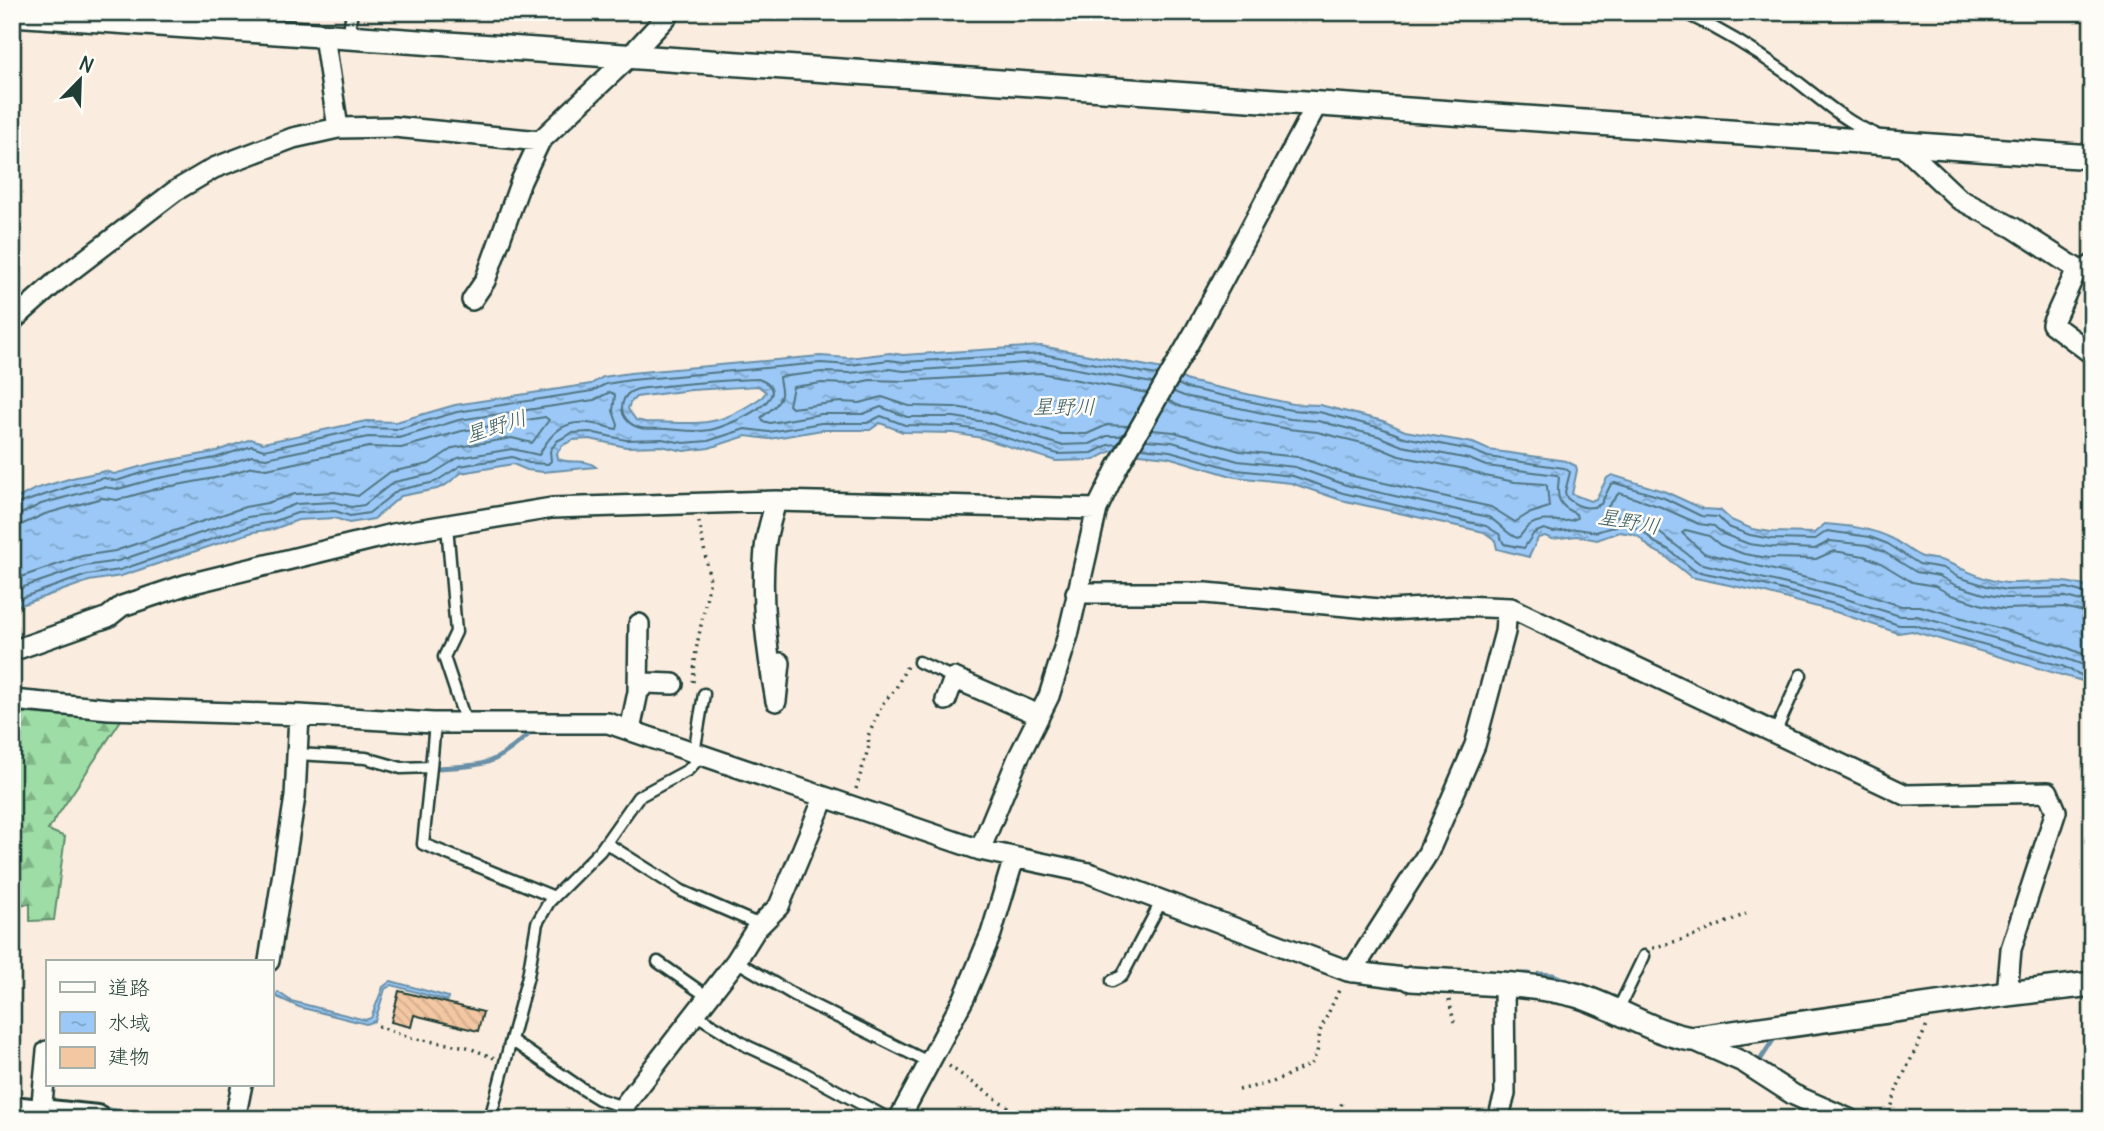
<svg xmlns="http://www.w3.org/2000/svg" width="2104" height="1131" font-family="Delius,'Klee One',sans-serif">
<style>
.forest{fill:url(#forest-firs);stroke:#5e8d6c;stroke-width:2}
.water{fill:url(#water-ripples);stroke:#6990a8;stroke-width:2;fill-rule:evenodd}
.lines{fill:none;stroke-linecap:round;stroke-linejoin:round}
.shore{stroke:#517582;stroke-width:2}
.stream{stroke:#6990a8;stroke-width:5}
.building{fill:url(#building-back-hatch);stroke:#1f3d34;stroke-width:2}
.service-casing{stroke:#1f3d34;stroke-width:15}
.minor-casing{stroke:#1f3d34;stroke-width:24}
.tertiary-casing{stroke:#1f3d34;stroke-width:28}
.secondary-casing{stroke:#1f3d34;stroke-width:32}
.path{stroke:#1f3d34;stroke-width:3.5;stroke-dasharray:2 5;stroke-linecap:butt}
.service{stroke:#fdfcf7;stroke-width:10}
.minor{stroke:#fdfcf7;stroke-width:19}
.tertiary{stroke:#fdfcf7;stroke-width:23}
.secondary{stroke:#fdfcf7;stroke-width:26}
.labels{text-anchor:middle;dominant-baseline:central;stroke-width:5;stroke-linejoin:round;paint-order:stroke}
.water-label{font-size:21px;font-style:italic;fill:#3e6064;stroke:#fdfcf7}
</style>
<defs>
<pattern id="forest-firs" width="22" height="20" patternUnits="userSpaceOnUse" patternTransform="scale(1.75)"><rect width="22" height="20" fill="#9edda5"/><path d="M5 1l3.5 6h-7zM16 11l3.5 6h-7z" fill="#80b487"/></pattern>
<pattern id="water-ripples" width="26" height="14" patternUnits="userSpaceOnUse" patternTransform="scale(1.75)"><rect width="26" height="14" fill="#9bc8f6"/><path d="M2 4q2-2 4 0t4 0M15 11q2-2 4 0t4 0" fill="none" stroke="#7ea4c8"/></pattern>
<pattern id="building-back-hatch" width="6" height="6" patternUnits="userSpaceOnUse" patternTransform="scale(1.75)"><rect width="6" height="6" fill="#f3c7a2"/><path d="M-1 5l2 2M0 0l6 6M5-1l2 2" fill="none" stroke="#d0ac8c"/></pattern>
</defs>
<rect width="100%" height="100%" fill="#faecde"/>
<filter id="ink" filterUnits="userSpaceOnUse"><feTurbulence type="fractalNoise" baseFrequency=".0143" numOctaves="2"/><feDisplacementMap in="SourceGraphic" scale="14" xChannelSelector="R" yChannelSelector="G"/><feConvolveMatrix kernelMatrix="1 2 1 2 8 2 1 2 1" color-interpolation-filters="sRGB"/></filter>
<g filter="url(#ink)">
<path class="forest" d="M12,712L121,720L48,830L65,837L54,920L30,921V904L12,905Z"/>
<path class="water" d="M1041,346L1163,369L1188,381L1293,404L1320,405L1383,421L1405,431L1473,443L1489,450L1566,461L1576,466L1577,470L1572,494L1590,501L1596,499L1607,478L1612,475L1666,492L1703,509L1720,510L1731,520L1752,529L1771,532L1814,533L1825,524C1849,526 1872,528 1893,539C1902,544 1911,552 1920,556C1928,560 1938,558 1946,562C1966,570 1985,581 2007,583C2039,584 2060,576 2092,589V684L1912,631L1898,633L1836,612L1762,592L1691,577L1665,556L1650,548L1638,536L1632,534L1619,532L1597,540L1577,536L1552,539L1545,536L1538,538L1529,557L1497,549L1495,540L1484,532L1341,500L1291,483L1235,477L1168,457L1111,451L1094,460L1056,461L982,438L953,433L903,432L880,423L870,430H822L769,439L746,436L709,448L684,451L661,446L626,447L590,439L573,440L563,445L557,453L558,459C571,465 584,457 596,467L543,472L527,470L513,464L461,473L446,485L437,489L401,496L374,519L349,523L335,518L298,520L274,529L253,532L121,576L89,581L12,608V501L35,489L72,478L105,471L114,474L150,464L214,452L251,439L263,443L366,421L396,422L455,405L591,384L603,377L630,373L820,356L849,358L890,353L903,355ZM758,386L766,392L762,397C712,431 701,422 645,422L636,420L628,409L630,403L636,397L691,390Z
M391,981L448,997L447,1001L392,985L385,989L375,1021L366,1024L299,1007L275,996L278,992L291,1001L365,1020L371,1018L383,987Z"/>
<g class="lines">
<path class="shore" d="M758,379C803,395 726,427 710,430C695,433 682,430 667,429C653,428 637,432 627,420C618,410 622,394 635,390C641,388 650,388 656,387C690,383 724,380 758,379Z
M1178,384L1186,388L1291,410L1319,412L1381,428L1404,437L1471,450L1488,457L1564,468L1570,472L1565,492L1567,498C1577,507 1588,511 1601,504L1611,484L1615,483L1664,498L1701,516L1718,517L1728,527L1750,535L1771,539L1814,540L1827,531L1870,537L1888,544L1919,564L1943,568L1958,577L1987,586L2006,590L2067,588L2092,595
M1128,426L1107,425L1087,434H1061L988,412L954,407L909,406L882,397L860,403L840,402L792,408L789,405L793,387L822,383L851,384L870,380L905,381L1040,373L1147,393
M1152,430L1174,432L1240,451L1298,457L1349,475L1491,507L1515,522L1528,514L1549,507L1547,486L1544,484L1515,482L1485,476L1465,469L1399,456L1375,446L1317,432L1288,429L1181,407L1169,401
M1122,436H1107L1090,444L1060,445L985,422L954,417H907L881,407L863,414H821L770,423L763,421L761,418C768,411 779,406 781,395C782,389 779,383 779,377L822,372L850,373L889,369L904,371L1040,362L1152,383
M1146,440L1172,442L1238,461L1295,467L1346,485L1488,517C1499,522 1508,536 1518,538C1522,535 1525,528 1530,525C1545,515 1562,526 1577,518L1576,514C1558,506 1556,497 1559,478L1557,475L1486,466L1469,459L1402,446L1378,436L1318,421L1290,419L1184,396L1174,392
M1142,448L1170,451L1237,470L1293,476L1343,493L1486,526L1499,534L1504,544L1524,548L1534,533L1544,529L1553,532L1577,529L1596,532L1619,525L1633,527L1642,530L1654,542L1669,550L1695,571L1764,585L1838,605L1899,625H1914L2062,666L2083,676L2092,677
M12,506L74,485L104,478L116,481L152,470L215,458L252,446L264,450L367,428L398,429L457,412L592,391L606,384L631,380L821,363L850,365L889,360L904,362L1041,354L1157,375
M12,515L21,514L41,504L103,487L118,489L154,479L218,467L252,456L266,458L368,437L399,438L459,420L594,400L610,392L615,395L613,411L618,425L617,429C609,428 602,425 594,424C565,418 551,432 539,455L512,449L458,458L432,474L394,482L364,505L351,507L335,502L296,504L270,514L248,517L118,561L85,566L12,591
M12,526L23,524L45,514L102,498L117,500L156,489L220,477L252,467L267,469L369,447L401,448L462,431L545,417L549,420L532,443L512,438L453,448L429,464L390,472L358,496L335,492L295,494L267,503L245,507L115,551L82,556L12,580
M12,601L87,575L120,570L251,526L272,522L297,513L335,511L350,516L369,513L398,490L435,482L460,466L512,457L529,463L548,464L551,461L550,451L557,441L572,433L590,432L626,440L662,439L684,443L708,441L745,429L769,432L821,423H867L881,416L905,425L953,426L984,431L1058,454L1092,453L1108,445L1118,444
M2092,604L2066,597L2006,598L1984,594L1955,585L1939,576L1916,572L1884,552L1867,545L1830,541L1815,549L1771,547L1749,544L1723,534L1714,526L1699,524L1661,507L1619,493L1601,515L1604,519L1621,516L1644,521L1699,563L1840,597L1900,616H1917L2064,658L2092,668
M2092,614L2064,607L2005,609L1983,605L1951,595L1935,586L1912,582L1879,562L1864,556L1834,551L1816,559L1768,558L1744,554L1720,545L1709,536L1686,530L1682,533L1704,553L1843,587L1901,606H1920L2068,648L2092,658"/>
<path class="stream" d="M439,768C486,765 493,766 529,734
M1523,974H1529
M1539,974L1553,975L1568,981
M1754,1064L1757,1065L1775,1037
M105,1109L119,1112"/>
</g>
<path class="building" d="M399,991L483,1012L478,1031L414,1015L411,1027L391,1022Z"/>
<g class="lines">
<g class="service-casing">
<path id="service" d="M1683,12C1719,29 1753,49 1786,73C1815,94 1841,120 1875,134
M350,24L352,12
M2077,269L2092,260
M447,525L456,632L444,657L466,723
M919,662L954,678
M1775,733L1801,675
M694,753L704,694
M297,754L366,758L401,768L431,767L435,723
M431,767L423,844L554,897
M606,843L682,891L760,925
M736,961L801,999L928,1062
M658,962L708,997
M1112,981L1122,976L1162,900
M1617,1012L1644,956
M695,1014L747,1046L795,1068L889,1119
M511,1040L581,1088L599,1099L623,1107
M490,1119L528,976L537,923L549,902L600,851L638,797L688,770L701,756"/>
</g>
<g class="minor-casing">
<path id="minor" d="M324,36L338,128
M1901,144L1959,199L2014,228L2077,269L2052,324L2092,354
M472,300L485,281L521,181L540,141
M12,321L56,282L175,191L214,168L293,138L338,128L394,127L540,141L630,56L671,12
M776,501C772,517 766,533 765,549C760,600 767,651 776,701L780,663
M1076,593H1206L1390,610L1459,606L1511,608L1906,795L2048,792L2056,811L2011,949L2007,994
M12,651L108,617L122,606L185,585L393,534L552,508L776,501L1097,509
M638,692L639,624
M12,700L109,709L299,715L433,723H608L980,850L1089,873L1348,971L1411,979
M946,700L954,678L1039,715
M630,730L638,692L646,683L673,684
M980,850L1018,758L1049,696L1068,635L1097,509L1117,468L1196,330L1317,104
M269,961L295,797L299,715
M1352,972L1428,853L1475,745L1505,632L1507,608
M1691,1039L1743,1062L1794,1095L1849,1119
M41,1113L47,1051
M235,1119L242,1084
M628,1119L623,1107L736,961L756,929L779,906L824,798
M899,1119L964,998L991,934L1014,858
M1498,1119L1505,1094L1504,986"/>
</g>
<g class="tertiary-casing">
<path id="tertiary" d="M12,14L2092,157
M1411,979C1462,983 1528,982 1576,995C1616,1007 1650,1032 1691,1039L2007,994L2092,984"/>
</g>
<g class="secondary-casing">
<path id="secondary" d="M12,1110L97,1119"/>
</g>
<path class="path" d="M693,682L696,650L710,580L699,522
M856,789L869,746L868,736L883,703L895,690L907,666
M1653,948L1694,936L1746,914
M1449,1000L1454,1022
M378,1026L410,1038L467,1047L494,1058
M949,1066L1025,1119
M1239,1090L1273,1082L1311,1064L1317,1053L1320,1031L1340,988
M1338,1119L1342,1102
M1888,1119L1897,1088L1928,1024"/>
<use href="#service" class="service"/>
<use href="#minor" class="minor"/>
<use href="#tertiary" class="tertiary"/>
<use href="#secondary" class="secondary"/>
</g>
</g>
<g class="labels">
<g class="water-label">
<text x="1064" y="406">星野川</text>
<text transform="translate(496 426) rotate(-17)">星野川</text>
<text transform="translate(1629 521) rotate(10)">星野川</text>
</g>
</g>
<rect width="2104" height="1131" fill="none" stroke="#fdfcf7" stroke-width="42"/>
<rect x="21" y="21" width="2062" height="1089" fill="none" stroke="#1f3d34" stroke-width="2.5" filter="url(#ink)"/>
<rect x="46" y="960" width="228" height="126" fill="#fdfcf7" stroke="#a4b0a9" stroke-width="2"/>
<rect x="60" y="982" width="35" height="10" fill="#fdfcf7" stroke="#a4b0a9" stroke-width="2"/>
<text x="108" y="995" font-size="21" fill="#1f3d34">道路</text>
<rect x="60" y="1012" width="35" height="21" fill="url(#water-ripples)" stroke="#a4b0a9" stroke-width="2"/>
<text x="108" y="1030" font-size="21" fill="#1f3d34">水域</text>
<rect x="60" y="1047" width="35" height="21" fill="#f3c7a2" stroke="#a4b0a9" stroke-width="2"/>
<text x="108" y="1064" font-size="21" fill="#1f3d34">建物</text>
<g transform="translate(80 80) rotate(23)" stroke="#fdfcf7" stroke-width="5" paint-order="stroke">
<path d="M0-5L12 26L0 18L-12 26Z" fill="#1f3d34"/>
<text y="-10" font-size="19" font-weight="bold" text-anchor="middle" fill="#1f3d34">N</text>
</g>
</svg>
